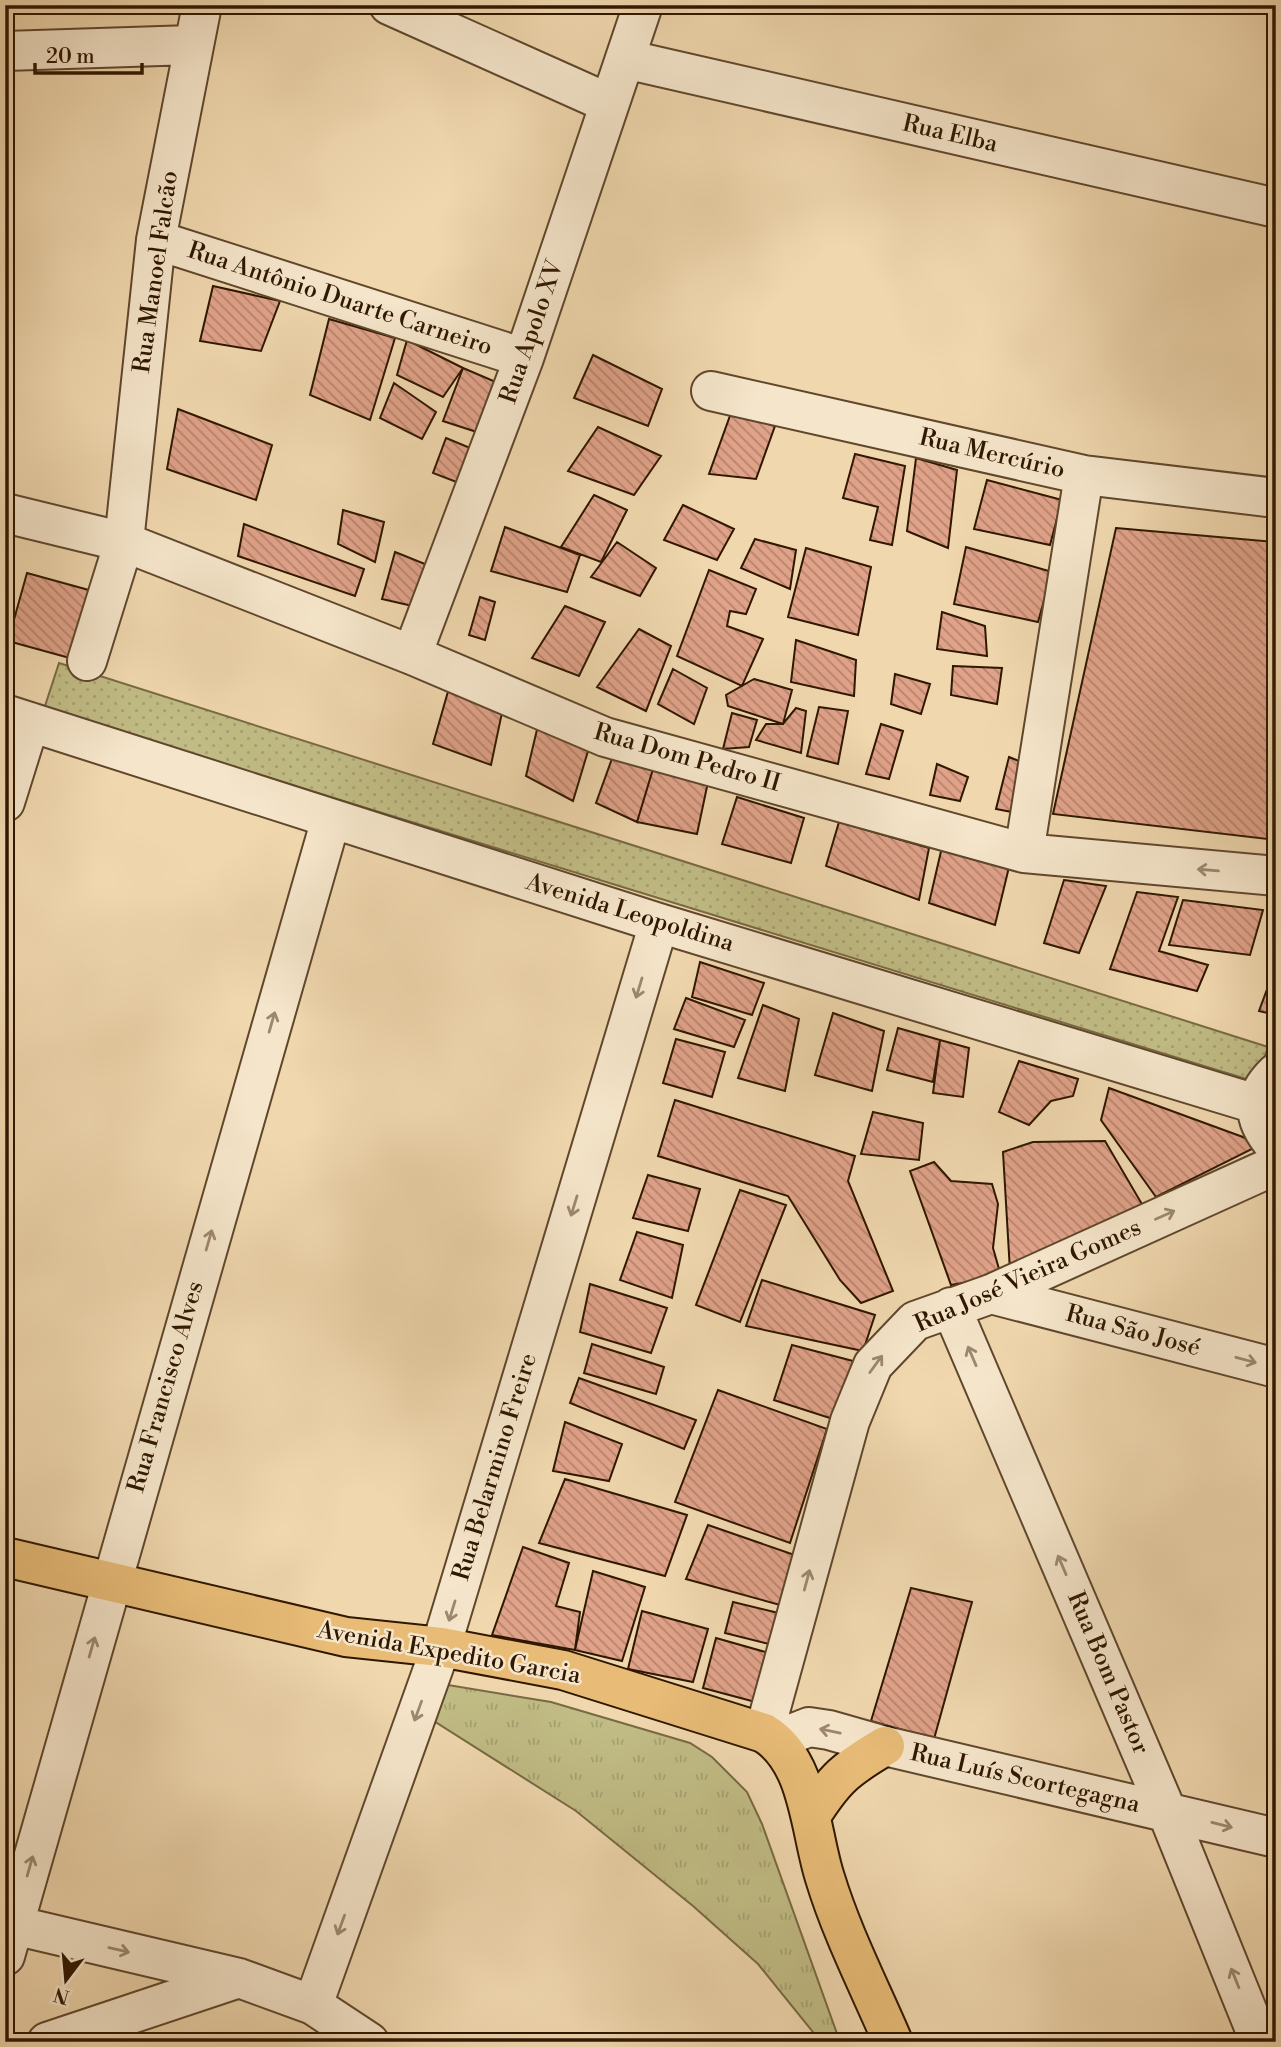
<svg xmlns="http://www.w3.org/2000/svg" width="1281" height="2047" font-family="'Libre Bodoni',serif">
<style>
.grass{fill:url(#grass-dots);stroke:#786a42;stroke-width:2}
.park{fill:url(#park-tufts);stroke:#786a42;stroke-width:2}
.building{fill:url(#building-back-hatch);stroke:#2f1700;stroke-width:2}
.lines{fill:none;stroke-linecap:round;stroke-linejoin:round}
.minor-casing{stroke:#5f472c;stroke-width:42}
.major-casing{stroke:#2f1700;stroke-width:42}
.minor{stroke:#f5e5ca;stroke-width:38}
.major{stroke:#e8bc77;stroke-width:38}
.oneway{stroke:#9c886f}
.labels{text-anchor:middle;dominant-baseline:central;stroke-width:5;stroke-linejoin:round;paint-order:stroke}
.street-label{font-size:24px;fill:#2f1700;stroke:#f5e5ca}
</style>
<defs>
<pattern id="grass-dots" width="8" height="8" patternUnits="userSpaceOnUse" patternTransform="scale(1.75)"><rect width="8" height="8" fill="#c1bc85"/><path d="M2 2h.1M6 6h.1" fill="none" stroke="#a6a171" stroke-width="1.8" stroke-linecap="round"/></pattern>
<pattern id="park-tufts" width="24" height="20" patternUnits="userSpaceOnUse" patternTransform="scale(1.75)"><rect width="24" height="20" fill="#c1bc85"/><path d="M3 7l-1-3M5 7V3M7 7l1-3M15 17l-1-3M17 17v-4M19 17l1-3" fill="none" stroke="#a6a171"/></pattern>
<pattern id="building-back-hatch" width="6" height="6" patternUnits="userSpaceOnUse" patternTransform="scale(1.75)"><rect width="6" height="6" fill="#e0a289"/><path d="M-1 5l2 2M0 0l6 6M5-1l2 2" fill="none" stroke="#b6836e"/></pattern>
</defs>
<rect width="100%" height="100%" fill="#f0d7ae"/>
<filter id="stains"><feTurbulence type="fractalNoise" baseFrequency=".00286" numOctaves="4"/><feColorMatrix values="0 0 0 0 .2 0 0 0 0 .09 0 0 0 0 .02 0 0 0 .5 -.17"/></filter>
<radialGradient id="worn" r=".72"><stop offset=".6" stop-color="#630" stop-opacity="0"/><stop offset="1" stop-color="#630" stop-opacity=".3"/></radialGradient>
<path class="grass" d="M59,663L1268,1047L1256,1082L44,709Z"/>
<path class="park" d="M436,1683L551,1702L690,1743L712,1757L747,1792L762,1824L840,2042H821L758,1964L693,1906L576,1811L426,1716Z"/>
<path class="building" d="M213,286L280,301L261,351L200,341Z
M329,319L395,338L370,420L310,395Z
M407,340L463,368L443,397L397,375Z
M593,355L662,389L648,426L574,398Z
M463,368L512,389L492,437L443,421Z
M394,383L436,412L422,439L380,418Z
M178,409L272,445L256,500L167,469Z
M731,413L775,426L756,479L709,474Z
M598,427L661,456L634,495L568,471Z
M446,438L475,450L459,483L433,473Z
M855,454L905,466L892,545L870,540L878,507L843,498Z
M916,458L957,470L948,548L907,531Z
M987,480L1062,500L1050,545L974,529Z
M594,495L627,510L601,562L561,547Z
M683,505L734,529L717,560L664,540Z
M343,510L384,522L375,562L338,544Z
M244,524L364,569L355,596L238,556Z
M505,527L580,555L567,592L491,571Z
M1116,528L1276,542V840L1053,814Z
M755,539L796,550L790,589L741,568Z
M617,542L656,568L640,596L591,577Z
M966,547L1052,572L1038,622L954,604Z
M806,548L871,567L858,635L788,617Z
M395,552L440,570L426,609L382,599Z
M709,570L756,589L746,614L730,611L727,626L763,639L742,686L677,656Z
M27,573L96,592L77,660L8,641Z
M480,597L495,602L485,640L469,635Z
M565,606L605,622L579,676L532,658Z
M942,612L985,626L987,656L937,649Z
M639,629L671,646L646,711L597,687Z
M796,640L856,660L854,696L791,682Z
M953,666L1002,668L997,704L951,695Z
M673,669L707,688L694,724L658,704Z
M895,674L930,684L921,714L891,704Z
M754,679L792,690L783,724L728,706L726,695Z
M449,688L504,703L491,765L433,744Z
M819,707L848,711L838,764L807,756Z
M796,708L806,711L801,753L756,740L766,724H783Z
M732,713L757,720L749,747L723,749Z
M539,721L591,741L573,801L526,776Z
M881,724L903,731L889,779L866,774Z
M614,753L653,769L637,822L596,803Z
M1009,757L1026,764L1012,812L996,809Z
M937,764L968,777L960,801L930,795Z
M653,769L708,782L697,834L637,822Z
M737,797L804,818L791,863L722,844Z
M839,822L929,848L919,900L826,866Z
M942,847L1010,863L995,925L929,903Z
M1064,880L1106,886L1079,953L1044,943Z
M1137,892L1178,897L1159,951L1208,965L1197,991L1110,969Z
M1183,900L1263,910L1250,955L1169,945Z
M700,962L764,983L752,1015L692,997Z
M1276,965V1015L1259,1011Z
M686,998L745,1020L734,1047L674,1029Z
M763,1005L799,1019L785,1091L738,1078Z
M833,1013L884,1031L872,1091L815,1075Z
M898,1028L940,1040L933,1082L887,1070Z
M676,1039L725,1052L712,1097L663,1083Z
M940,1040L969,1048L963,1097L933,1093Z
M1019,1061L1078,1079L1073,1096L1051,1101L1029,1125L999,1112Z
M1109,1088L1262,1144L1156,1197L1101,1120Z
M675,1100L855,1156L848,1181L893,1291L861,1303L840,1280L788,1196L658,1156Z
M873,1112L923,1123L919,1160L861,1154Z
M1105,1141L1146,1211L1010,1271L1003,1152L1033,1142Z
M934,1162L951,1181L992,1184L998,1204L993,1248L1001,1276L951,1285L910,1171Z
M648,1175L700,1189L688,1231L633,1218Z
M740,1190L786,1205L740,1322L696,1305Z
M637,1232L683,1245L672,1298L620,1280Z
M762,1280L875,1315L863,1351L746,1326Z
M590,1284L667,1308L651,1353L580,1332Z
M592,1344L664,1367L656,1394L584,1373Z
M792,1345L853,1361L836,1420L774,1400Z
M579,1378L696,1420L684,1449L570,1403Z
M718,1390L827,1429L790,1543L675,1502Z
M565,1422L622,1444L609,1481L553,1471Z
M565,1479L687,1515L665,1576L539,1543Z
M708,1525L806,1559L791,1608L686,1579Z
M523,1547L569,1563L556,1606L580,1612L575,1650L492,1635Z
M593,1571L645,1587L622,1661L575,1650Z
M911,1588L972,1602L934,1739L871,1721Z
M733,1602L791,1616L781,1647L725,1633Z
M642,1611L708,1629L693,1682L628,1669Z
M716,1638L776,1655L763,1704L703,1688Z"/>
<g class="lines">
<g class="minor-casing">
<path id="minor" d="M389,5L608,103
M5,51L192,45
M625,59L1276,208
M156,240L524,358
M711,391L1084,475L1276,498
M5,513L124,542L412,655L605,737L1024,853L1276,876
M412,655L524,358L643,5
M87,661L124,542L156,240L202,5
M5,714L659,923L1256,1104
M5,802L30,722
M1024,853L1084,475
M1276,1073C1249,1099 1253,1121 1276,1147
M991,1294L1276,1368
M951,1307L1167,1812L1260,2042
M764,1733L850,1421L873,1365L915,1321L991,1294L1276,1165
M776,1740L809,1727L829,1730L885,1746L1276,1838
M5,1923L239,1978L313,2005L369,2042
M5,1956L331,819
M313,2005L441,1647L659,923
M47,2042L239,1978"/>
</g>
<g class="major-casing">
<path id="major" d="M5,1557L346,1637L441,1647L563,1670L764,1733C810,1761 810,1832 825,1878C842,1934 870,1988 893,2042
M811,1816C835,1778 846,1769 885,1746"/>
</g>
<use href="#minor" class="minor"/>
<use href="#major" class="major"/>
</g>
<defs><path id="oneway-shaft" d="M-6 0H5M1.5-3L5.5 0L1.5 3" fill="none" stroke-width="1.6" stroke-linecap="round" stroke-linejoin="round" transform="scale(1.75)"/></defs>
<g class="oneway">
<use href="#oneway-shaft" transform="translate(1208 870) rotate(-175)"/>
<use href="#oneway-shaft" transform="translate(639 988) rotate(107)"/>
<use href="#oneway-shaft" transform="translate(272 1022) rotate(-74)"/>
<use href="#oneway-shaft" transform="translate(574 1206) rotate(107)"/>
<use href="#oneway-shaft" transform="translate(1165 1215) rotate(-24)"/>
<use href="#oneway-shaft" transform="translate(209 1240) rotate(-74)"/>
<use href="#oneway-shaft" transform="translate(972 1356) rotate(-113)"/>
<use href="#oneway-shaft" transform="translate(1246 1360) rotate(15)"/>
<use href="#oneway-shaft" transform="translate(876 1364) rotate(-54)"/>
<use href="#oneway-shaft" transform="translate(1062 1565) rotate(-113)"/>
<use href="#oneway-shaft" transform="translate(807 1580) rotate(-75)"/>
<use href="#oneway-shaft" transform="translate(452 1611) rotate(107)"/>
<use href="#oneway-shaft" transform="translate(92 1647) rotate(-74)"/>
<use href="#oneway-shaft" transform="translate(418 1711) rotate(110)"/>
<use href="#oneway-shaft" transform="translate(830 1731) rotate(-168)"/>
<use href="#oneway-shaft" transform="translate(1222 1825) rotate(14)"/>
<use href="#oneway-shaft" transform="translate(30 1866) rotate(-74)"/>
<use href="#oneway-shaft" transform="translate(341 1925) rotate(110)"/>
<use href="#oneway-shaft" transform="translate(119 1950) rotate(13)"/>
<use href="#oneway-shaft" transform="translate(1235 1978) rotate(-112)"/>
</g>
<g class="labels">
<g class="street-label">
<text transform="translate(950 134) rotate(13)">Rua Elba</text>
<text transform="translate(156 272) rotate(-82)">Rua Manoel Falcão</text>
<text transform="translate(340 299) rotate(18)">Rua Antônio Duarte Carneiro</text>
<text transform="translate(532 332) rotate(-71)">Rua Apolo XV</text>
<text transform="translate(992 454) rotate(13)">Rua Mercúrio</text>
<text transform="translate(687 758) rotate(16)">Rua Dom Pedro II</text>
<text transform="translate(630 913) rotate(17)">Avenida Leopoldina</text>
<text transform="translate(1028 1276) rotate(-24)">Rua José Vieira Gomes</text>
<text transform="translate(1133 1331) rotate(15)">Rua São José</text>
<text transform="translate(166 1387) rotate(-74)">Rua Francisco Alves</text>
<text transform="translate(495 1467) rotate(-73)">Rua Belarmino Freire</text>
<text transform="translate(449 1653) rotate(10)">Avenida Expedito Garcia</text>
<text transform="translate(1108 1673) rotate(67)">Rua Bom Pastor</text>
<text transform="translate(1025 1779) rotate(13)">Rua Luís Scortegagna</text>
</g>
</g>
<rect width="1281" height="2047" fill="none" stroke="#f0d7ae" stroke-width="28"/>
<rect x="7" y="7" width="1267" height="2033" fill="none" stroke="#2f1700" stroke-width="3.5"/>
<rect x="14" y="14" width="1253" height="2019" fill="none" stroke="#2f1700" stroke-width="2"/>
<g transform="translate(66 1980) rotate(196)" stroke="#f5e5ca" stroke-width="5" paint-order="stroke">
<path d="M0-5L12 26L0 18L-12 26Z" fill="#2f1700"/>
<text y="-10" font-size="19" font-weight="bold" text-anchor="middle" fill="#2f1700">N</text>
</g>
<path d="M35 63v10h107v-10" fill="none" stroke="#2f1700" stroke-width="3.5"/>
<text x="46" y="63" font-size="21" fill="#2f1700" stroke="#f5e5ca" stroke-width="5" paint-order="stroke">20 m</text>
<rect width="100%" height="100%" filter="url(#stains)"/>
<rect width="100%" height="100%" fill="url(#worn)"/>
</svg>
